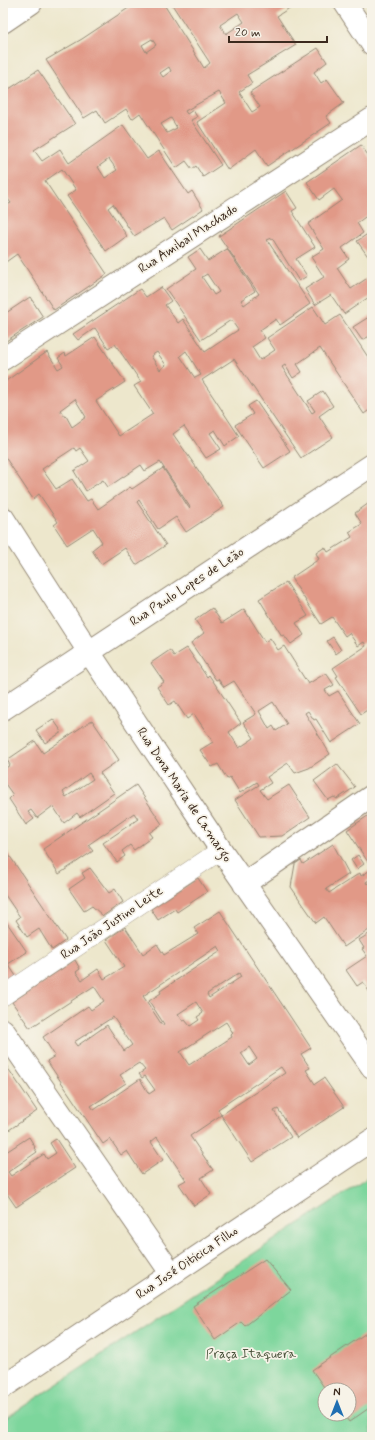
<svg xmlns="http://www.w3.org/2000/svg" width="375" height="1440" font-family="Mynerve,sans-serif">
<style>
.green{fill:#7dd69c;stroke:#5c805d;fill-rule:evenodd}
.building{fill:#e19987;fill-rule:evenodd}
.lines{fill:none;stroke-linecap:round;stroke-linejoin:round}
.lane-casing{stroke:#948875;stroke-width:20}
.street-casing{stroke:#948875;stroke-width:24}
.secondary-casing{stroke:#948875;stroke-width:24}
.lane{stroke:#fff;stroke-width:19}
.street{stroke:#fff;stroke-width:22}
.secondary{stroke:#fff;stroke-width:22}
.labels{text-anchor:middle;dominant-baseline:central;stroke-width:3.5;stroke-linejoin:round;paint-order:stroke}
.street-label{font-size:13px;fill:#3b2a1e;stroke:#f7f3e8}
.park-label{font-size:13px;fill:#4c553e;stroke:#f7f3e8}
</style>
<rect width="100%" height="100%" fill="#f7f3e8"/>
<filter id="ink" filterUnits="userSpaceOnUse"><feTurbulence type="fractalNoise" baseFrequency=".025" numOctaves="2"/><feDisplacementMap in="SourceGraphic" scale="8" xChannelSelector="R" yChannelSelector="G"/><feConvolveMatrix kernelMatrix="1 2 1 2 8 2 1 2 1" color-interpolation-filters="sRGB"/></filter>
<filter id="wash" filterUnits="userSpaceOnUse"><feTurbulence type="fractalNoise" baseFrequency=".012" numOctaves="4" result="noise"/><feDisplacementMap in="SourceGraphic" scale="16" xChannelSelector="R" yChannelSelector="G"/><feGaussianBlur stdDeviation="0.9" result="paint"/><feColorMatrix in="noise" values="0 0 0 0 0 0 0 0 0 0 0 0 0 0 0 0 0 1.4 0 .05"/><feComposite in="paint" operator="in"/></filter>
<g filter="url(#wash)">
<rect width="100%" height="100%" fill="#ede7cc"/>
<path class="green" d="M372,1175V1437H13V1434H3V1420ZM325,1390H349V1414H325Z"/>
<g id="blocks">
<path class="building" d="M136,3H163L204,68L210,63L171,3H288L291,7L277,16L296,45L247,75L252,83L239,92L252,112L260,107L250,92L318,48L327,62L314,72L321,83L327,79L344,103L326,116L331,123L267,166L256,149L228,170L197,122L226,103L219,92L185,111L187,114L193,110L197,117L191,120L221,165L203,177L196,166L192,169L186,161L176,168L140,113L132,119L126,109L105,123L97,110L84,118L46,60L82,39ZM238,13L244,22L226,34L220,25ZM152,39L156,45L146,52L142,45ZM169,67L171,71L163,77L160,73ZM171,118L177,128L167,133L161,124Z
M38,70L75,124L34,150L42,161L60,149L69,163L123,125L147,159L159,151L188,194L192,191L203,209L172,230L164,218L134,236L113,204L108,208L127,236L106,251L67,196L76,190L62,169L45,181L107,274L54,310L17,254L3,264V207L11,203L3,193V93ZM109,159L117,170L105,178L98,167Z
M361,145L372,161V212L357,223L363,233L342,248L349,259L337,268L351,289L372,275V295L344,314L331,295L315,305L305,289L324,277L311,257L324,249L308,224L342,200L334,189L319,200L307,182Z
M286,191L297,208L292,211L315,247L296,259L307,276L299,281L272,238L267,240L310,304L280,325L276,319L260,330L265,338L252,347L260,360L275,350L267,338L313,307L325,325L340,315L370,360L372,359V408L364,414L320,348L297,364L302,372L293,378L285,365L282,367L312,413L315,411L308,401L323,391L333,406L319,416L333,437L301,458L234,359L202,380L239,436L225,446L215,430L210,433L221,449L206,458L184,426L173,434L224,507L186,532L176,517L158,529L139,500L137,502L166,545L136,565L125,548L101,564L92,550L102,542L93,528L67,545L54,525L58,522L39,494L33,499L3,454V383L47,352L58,369L63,366L58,358L65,353L66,356L95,337L125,382L96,401L119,436L153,414L134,386L141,382L115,344L108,348L95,328L78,340L73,334L140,289L146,297L161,287L171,301L165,305L178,323L183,319L205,352L238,330L231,320L201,340L166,289L196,269L188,257L200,249L208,261L227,249L255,291L241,300L244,305L259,294L219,236ZM207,274L219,292L214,295L202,277ZM186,351L201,375L195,378L180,356ZM157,352L166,365L160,370L151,356ZM75,399L86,417L72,427L66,416L65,417L60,410ZM74,448L76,451L80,448L89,461L74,471L86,491L103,480L108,487L141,465L145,471L160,462L190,507L189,508L163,468L132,489L130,487L98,509L91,499L87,501L72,479L56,489L42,469Z
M372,231V262L357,241Z
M30,297L43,317L3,343V315Z
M372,315V339L370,336L362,340L353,327Z
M256,401L290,451L264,468L235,425L253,414L248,406Z
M372,501V629L368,632L372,638V707L361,714L336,677L338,676L333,668L366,646L364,642L358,646L349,633L345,636L332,617L321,624L291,578L319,559L316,553L325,547L328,552L352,537L349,532L362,524L355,513Z
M286,582L308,616L296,623L304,635L291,644L284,635L282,636L259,599Z
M212,608L222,623L244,609L265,642L270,638L278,650L284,646L308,684L326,673L334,685L325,690L329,696L338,691L360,724L331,743L316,719L314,720L308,711L305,713L330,754L309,768L295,773L288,763L267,777L271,783L260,790L267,799L289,785L310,817L282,836L259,837L235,800L259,785L257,782L240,793L230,777L227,779L218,764L212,767L200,750L213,742L194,714L187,719L175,701L169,705L157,687L164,682L151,663L170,650L174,656L187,648L207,677L209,675L241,723L229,732L239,748L254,738L243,722L256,714L234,681L224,687L218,679L216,680L191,643L204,633L195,620ZM273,702L287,724L276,731L273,726L269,729L259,711Z
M333,637L341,650L336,654L327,641Z
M53,719L62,732L45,743L36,730Z
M92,720L119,760L100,773L114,793L80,817L77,813L64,823L53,806L37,818L31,810L28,812L34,819L26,825L9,799L13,795L3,781V770L10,765L7,760L35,741L43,753ZM89,773L93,779L66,797L63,792Z
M337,764L355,787L337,799L334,797L328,800L314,781Z
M136,785L162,824L149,833L152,837L134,850L130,845L122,851L125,856L117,862L103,843L138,819L134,813L88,845L93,851L59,874L43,849Z
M372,813V859L368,862L347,830Z
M333,844L349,874L326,889L329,893L360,873L361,876L372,869V878L366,882L367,884L372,881V928L344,947L324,917L316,923L291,887L295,864L301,860L303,864Z
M3,846L66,940L52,950L39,929L27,937L16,920L20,917L3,892Z
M358,855L364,864L357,869L351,860Z
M90,868L109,893L115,889L123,902L103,916L92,906L84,911L69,889L85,878L82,873Z
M198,878L207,892L177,912L175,909L158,920L151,909Z
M3,911L6,915L3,917L27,952L8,964L16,976L3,985Z
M220,911L311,1048L301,1054L310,1068L306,1070L315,1084L324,1078L344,1107L297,1138L278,1109L274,1111L291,1137L252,1162L221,1115L190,1136L213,1170L201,1178L211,1194L194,1206L179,1184L186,1180L157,1137L151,1142L163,1160L142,1174L127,1151L121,1155L110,1139L103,1144L47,1061L55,1056L43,1037L88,1006L91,1010L104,1001L94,986L30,1028L12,1002L75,960L80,969L76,972L82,980L98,969L104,979L124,967L106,940L125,927L143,954L157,944L164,955L198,934L194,928ZM218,946L221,951L160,991L161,993L149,1001L164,1024L162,1025L143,996ZM239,973L241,977L209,998L207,994ZM196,1002L203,1013L197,1017L199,1020L190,1026L185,1020L183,1021L178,1014ZM113,1017L132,1045L124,1051L107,1025L77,1046L74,1042ZM226,1022L233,1033L231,1035L232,1037L189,1065L180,1052ZM249,1047L257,1059L249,1065L241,1053ZM139,1063L145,1070L139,1074L142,1078L145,1076L155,1090L149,1094L140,1079L94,1110L91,1106L126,1083L120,1075ZM281,1067L285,1073L221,1115L218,1109Z
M372,932V996L363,982L357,986L346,970L367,956L362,949L364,948L359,940Z
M3,1061L37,1111L3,1134Z
M29,1137L35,1147L34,1148L37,1152L8,1172L11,1176L44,1154L47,1159L56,1153L50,1143L56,1139L75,1168L16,1207L3,1188V1154Z
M265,1259L291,1290L245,1326L241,1322L215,1340L193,1306Z
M372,1329V1406L349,1422L343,1414H349V1390H326L312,1370Z"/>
</g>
</g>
<g filter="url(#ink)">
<use href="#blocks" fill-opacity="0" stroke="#948875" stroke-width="1"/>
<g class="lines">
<g class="lane-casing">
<path id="lane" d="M3,996L221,850"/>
</g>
<g class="street-casing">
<path id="street" d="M345,3L372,44
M3,359L372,119
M3,518L89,652L221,850L372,1067
M3,709L372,465
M244,884L372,796
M3,1030L171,1273
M3,1387L372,1140"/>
</g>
<g class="secondary-casing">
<path id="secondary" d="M3,22L31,3"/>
</g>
<use href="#lane" class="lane"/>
<use href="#street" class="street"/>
<use href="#secondary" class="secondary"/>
</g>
</g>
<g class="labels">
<g class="street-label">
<text transform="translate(188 239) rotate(-33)">Rua Amibal Machado</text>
<text transform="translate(187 587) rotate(-33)">Rua Paulo Lopes de Leão</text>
<text transform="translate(184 795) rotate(56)">Rua Dona Maria de Camargo</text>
<text transform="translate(112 923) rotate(-34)">Rua João Justino Leite</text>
<text transform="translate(187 1263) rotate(-34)">Rua José Oiticica Filho</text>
</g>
<g class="park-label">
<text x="251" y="1354">Praça Itaquera</text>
</g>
</g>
<rect width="375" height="1440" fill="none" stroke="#f7f3e8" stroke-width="16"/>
<g transform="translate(337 1402)"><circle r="19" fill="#f7f3e8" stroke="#aca397"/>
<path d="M0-3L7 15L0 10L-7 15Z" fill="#1f6fb2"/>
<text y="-6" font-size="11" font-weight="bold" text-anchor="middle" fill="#3b2a1e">N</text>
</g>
<path d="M229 36v6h98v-6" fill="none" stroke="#3b2a1e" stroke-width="2"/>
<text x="235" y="36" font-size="12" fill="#3b2a1e" stroke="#f7f3e8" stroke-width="3" paint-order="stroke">20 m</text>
</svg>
